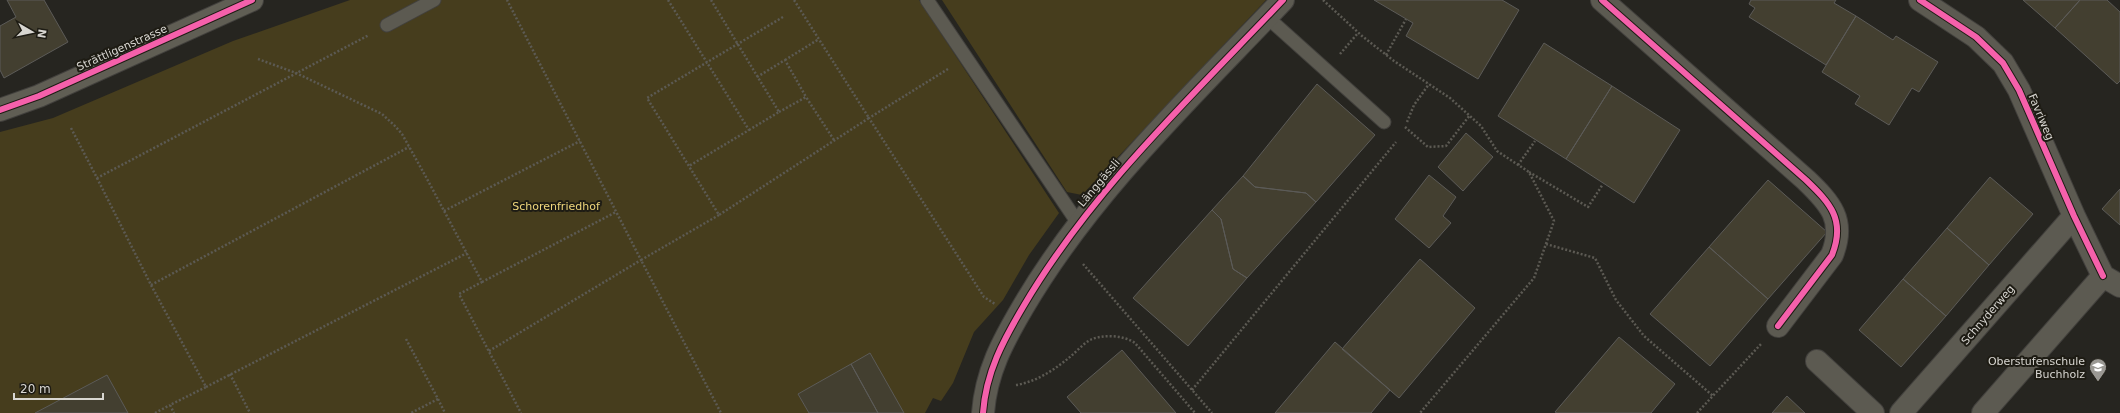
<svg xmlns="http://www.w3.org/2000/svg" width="2120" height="413" font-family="'DejaVu Sans',sans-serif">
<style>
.green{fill:#463d1d}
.building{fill:#433f30;stroke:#5c5b58}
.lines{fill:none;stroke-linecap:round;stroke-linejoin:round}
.lane-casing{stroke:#42403d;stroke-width:15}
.street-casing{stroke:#42403d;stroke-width:24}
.secondary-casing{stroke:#42403d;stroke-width:24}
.path{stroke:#5c5a53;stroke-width:2.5;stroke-dasharray:2 2;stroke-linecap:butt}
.lane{stroke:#5c5a51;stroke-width:13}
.street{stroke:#5c5a51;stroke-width:22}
.secondary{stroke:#605e54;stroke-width:22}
.cycleway-casing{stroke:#1e1c14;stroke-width:8}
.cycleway{stroke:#f560ab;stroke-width:6}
.labels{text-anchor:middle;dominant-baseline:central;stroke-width:4;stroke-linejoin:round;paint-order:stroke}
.street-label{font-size:11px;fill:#d8d6d1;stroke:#1e1c14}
.park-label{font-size:11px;fill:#f0d77c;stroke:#1e1c14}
.poi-label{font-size:11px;fill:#d8d6d1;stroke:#1e1c14;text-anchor:end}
</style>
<rect width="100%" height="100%" fill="#262520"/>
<path class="green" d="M350,0H919L1059,213L1029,255L1003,300L974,332L953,383L941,401L933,398L925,413H0V132L53,118L233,41Z
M942,0H1266L1082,195L1067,192Z"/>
<path class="building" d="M7,0H44L68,42L4,78L0,70V26L16,17Z
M1374,0H1502L1519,10L1478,79L1406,36L1413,23Z
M1751,0H1836L1834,3L1856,16L1826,65L1749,17L1755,8L1749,4Z
M2023,0H2080L2055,28Z
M2080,0H2107L2120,12V81L2117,84L2055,28Z
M1856,16L1893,40L1896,36L1938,62L1919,92L1912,88L1889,125L1855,104L1860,96L1822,72Z
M1544,43L1612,86L1566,159L1498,116Z
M1317,84L1375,135L1316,202L1306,193L1255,187L1243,176Z
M1612,86L1680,130L1634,203L1566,159Z
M1466,133L1493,157L1463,191L1438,167Z
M1429,175L1456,197L1443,216L1451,223L1429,248L1395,219Z
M1243,176L1255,187L1306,193L1316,202L1247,278L1233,269L1221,219L1212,210Z
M1990,177L2033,214L1989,265L1947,228Z
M1768,180L1827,232L1768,299L1709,247Z
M2120,189V225L2102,209Z
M1212,210L1221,219L1233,269L1247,278L1188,346L1133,298Z
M1947,228L1989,265L1946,316L1903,279Z
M1709,247L1768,299L1710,366L1650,314Z
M1420,259L1475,308L1399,398L1342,349Z
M1903,279L1946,316L1901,367L1859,330Z
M1619,337L1675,384L1651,413H1557L1555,412Z
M1335,342L1390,390L1371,413H1275Z
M1122,350L1176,413H1081L1067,397Z
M870,353L904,413H878L851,364Z
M851,364L878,413H809L798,394Z
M107,375L128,413H35Z
M1787,396L1805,413H1772Z"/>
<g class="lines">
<g class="lane-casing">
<path id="lane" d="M927,0L1078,223
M1267,17L1384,122
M387,25L434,0"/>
</g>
<g class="street-casing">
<path id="street" d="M1602,0L1806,180C1830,203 1846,220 1832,255L1778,326
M1920,0L1976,37L2003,63L2019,90L2074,216L2103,276
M2103,276L2120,286
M1817,361L1873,413
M983,413C986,372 1003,341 1023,307C1091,191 1191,97 1283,0
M1901,413L2074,216
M1983,413L2103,276"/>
</g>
<g class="secondary-casing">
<path id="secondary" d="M0,110L39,96L252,0"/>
</g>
<path class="path" d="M668,0L749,130L689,166
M711,0L779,112L749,130
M1323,0L1362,36L1394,61L1450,98L1481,126L1497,151L1529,172L1554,221L1534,278L1420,413
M783,17L647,98L719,215L869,118L794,0
M1340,54L1358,33
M1386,55L1406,19
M258,59L296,73L382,114L394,125L402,134L426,177L482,282L459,294L521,413
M785,60L819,39
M948,69L869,118L984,297L995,304
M757,77L785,60L806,97
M779,112L806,97L834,140
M1407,122L1414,105L1429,84
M1405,127L1428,147L1446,146L1470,115
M71,128L97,178L369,35
M1518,165L1535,141
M1529,172L1588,207L1603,184
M97,178L151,285L206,387L170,405L174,413
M444,211L580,141
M719,215L641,260L721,413
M1546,244L1595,258L1616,300L1644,336L1713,396
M1083,264L1212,413
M482,282L616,212
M151,285L409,147
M406,339L438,399L411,413
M489,351L641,260L507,0
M230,374L250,413
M1016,385C1036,382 1056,369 1071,356C1077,351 1083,344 1090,340C1102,334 1124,335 1135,343L1195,413
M206,387L467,253
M1192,390L1396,142
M438,399L445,413
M155,413L170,405
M1697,413L1761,344"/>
<use href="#lane" class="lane"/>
<use href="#street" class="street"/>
<use href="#secondary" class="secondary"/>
<g class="cycleway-casing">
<path id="cycleway" d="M1602,0L1806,180C1830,203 1846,220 1832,255L1778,326
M1920,0L1976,37L2003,63L2019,90L2074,216L2103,276
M0,110L39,96L252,0
M983,413C986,372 1003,341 1023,307C1091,191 1191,97 1283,0"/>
</g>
<use href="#cycleway" class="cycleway"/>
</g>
<defs>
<g id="school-pin" transform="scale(0.9)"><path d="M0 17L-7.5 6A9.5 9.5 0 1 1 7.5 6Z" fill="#9a9893" stroke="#1e1c14"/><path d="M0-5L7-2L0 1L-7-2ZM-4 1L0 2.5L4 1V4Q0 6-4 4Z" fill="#fff"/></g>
</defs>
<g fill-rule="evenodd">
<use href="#school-pin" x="2098" y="367"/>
</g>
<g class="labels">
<g class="street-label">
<text transform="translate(122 48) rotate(-24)">Strättligenstrasse</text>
<text transform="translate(2041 117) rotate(67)">Favriweg</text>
<text transform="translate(1099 183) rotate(-50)">Länggässli</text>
<text transform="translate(1988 315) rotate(-49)">Schnyderweg</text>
</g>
<g class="park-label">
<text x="556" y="206">Schorenfriedhof</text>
</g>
<g class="poi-label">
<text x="2085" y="361">Oberstufenschule<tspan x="2085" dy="13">Buchholz</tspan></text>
</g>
</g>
<g transform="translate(32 32) rotate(99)" stroke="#1e1c14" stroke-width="3" paint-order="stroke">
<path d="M0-3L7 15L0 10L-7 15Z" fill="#d8d6d1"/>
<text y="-6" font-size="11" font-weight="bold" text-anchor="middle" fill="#d8d6d1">N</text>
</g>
<path d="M14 393v6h89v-6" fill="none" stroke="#d8d6d1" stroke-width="2"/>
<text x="20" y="393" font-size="12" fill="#d8d6d1" stroke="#1e1c14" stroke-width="3" paint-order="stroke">20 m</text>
</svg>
